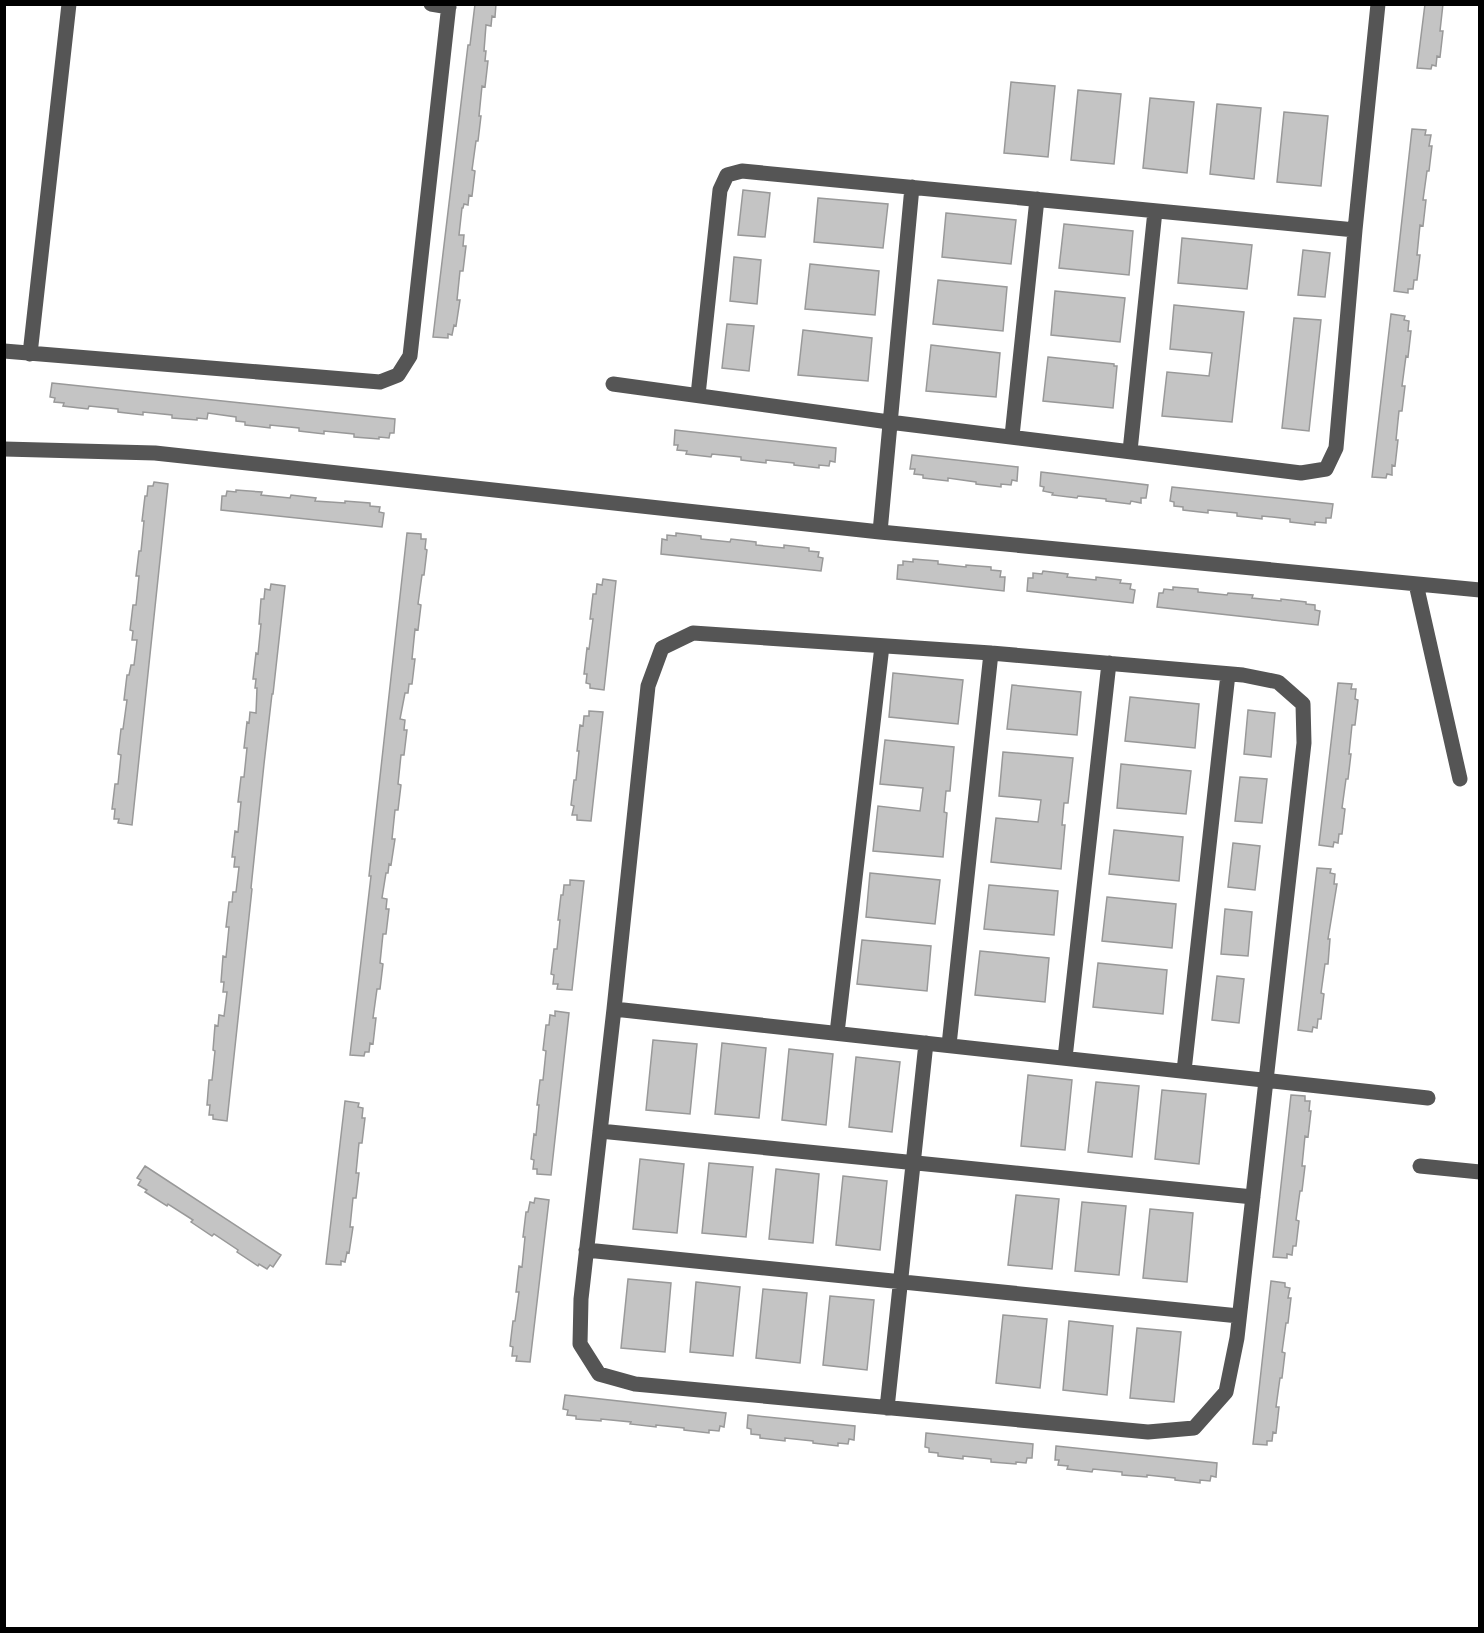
<svg xmlns="http://www.w3.org/2000/svg" width="1484" height="1633" font-family="'PT Sans',sans-serif">
<style>
.building{fill:#c4c4c4;stroke:#999;stroke-width:1.5}
.lines{fill:none;stroke-linecap:round;stroke-linejoin:round}
.minor{stroke:#555;stroke-width:15}
</style>
<rect width="100%" height="100%" fill="#fff"/>
<path class="building" d="M475,4H496L495,17L492,16L491,26L486,25L484,51H486L485,61H488L485,87L482,86L479,116H481L478,141H476L472,170L475,171L472,196L469,195L468,205L464,204L463,208H462L459,235H464L463,246H466L463,271H460L457,300H460L456,326L454,325L452,335L448,334V338L433,337L468,45H470Z
M1425,4H1443L1440,31H1443L1440,57L1437,56L1436,66L1432,65L1431,69L1417,68Z
M1011,82L1055,86L1048,157L1004,153Z
M1078,90L1121,94L1114,164L1071,160Z
M1150,98L1194,102L1187,173L1143,168Z
M1217,104L1261,108L1254,179L1210,174Z
M1284,112L1328,116L1321,186L1277,182Z
M1412,129L1426,130L1425,135H1431L1429,146H1432L1429,171H1427L1423,200H1426L1423,226L1420,225L1417,255H1420L1417,280H1414L1413,289H1408V293L1394,291Z
M743,190L770,193L765,237L738,235Z
M818,198L888,204L883,248L814,242Z
M946,213L1016,220L1011,264L942,257Z
M1064,224L1133,231L1129,275L1059,268Z
M1182,238L1252,245L1247,289L1178,283Z
M1303,250L1330,253L1325,297L1298,295Z
M734,257L761,260L757,304L730,301Z
M810,264L879,271L875,315L805,309Z
M938,280L1007,287L1003,331L933,324Z
M1055,291L1125,298L1120,342L1051,335Z
M1174,305L1244,312L1232,422L1162,416L1167,372L1209,376L1212,353L1170,349Z
M1391,314L1405,316L1404,320L1409,321L1408,331H1411L1408,357L1406,356L1402,386H1405L1402,411H1399L1396,440H1398L1395,466L1392,465V475L1387,474L1386,478L1372,477Z
M1294,318L1321,320L1309,431L1282,428Z
M727,324L754,326L749,371L722,368Z
M803,330L872,338L868,381L798,375Z
M931,345L1000,353L996,397L926,391Z
M1048,357L1114,364V366H1117L1113,408L1043,401Z
M52,383L395,419L394,433H390L389,438L379,437V439L354,437V434L324,431V434L299,431V428L270,425V428L245,425V422L236,421V417L208,413L207,419L197,418V420L172,418V415L143,412V415L118,412V409L89,406L88,409L63,406L64,403L54,402L55,398L50,397Z
M675,430L836,448L835,462L830,461L829,466L819,465V468L794,465V463L766,460V463L741,460V457L712,454L711,457L686,454L687,451L677,450L678,445H674Z
M912,455L1018,467L1017,481L1012,480L1011,485L1001,484V487L976,484V482L948,478V481L923,478V475L914,474L915,469H910Z
M1041,472L1148,485L1146,498H1141V503L1131,501L1130,504L1106,501V499L1078,496L1077,498L1052,495L1053,493L1043,491L1044,487L1040,486Z
M154,482L168,484L132,825L118,823L119,819H114L115,809H112L115,784H118L121,755L118,754L121,729H123L127,700H124L127,675H129L131,665H134L137,640H132L133,631L130,630L133,605H136L139,576H136L139,551H141L144,521H142L145,496H147L148,486H153Z
M1172,487L1333,504L1331,518H1326V523L1315,522V525L1290,522V519L1262,516V519L1237,516V513L1208,510V513L1183,510V507L1174,506V502L1170,501Z
M236,490L262,492L261,495L290,498L291,495L316,498L315,501L345,503V501L370,503V506L380,507L379,512L384,513L382,527L221,510L222,496H226L227,491L236,492Z
M407,533L421,534V539H426L425,549L427,550L424,575H422L418,604L421,605L418,630L415,629L412,659H415L412,684H409L408,693H405L400,719L405,720L404,730H407L404,755H401L398,784L401,785L398,810H395L392,839H395L391,865L389,864L388,873H386L382,898L387,899L386,909H389L386,934H383L380,963L383,964L380,989H377L373,1018H376L373,1044L370,1043L369,1052H365L364,1056L350,1055L371,876H369Z
M676,533L701,536V539L730,542L731,539L756,542V545L784,548V545L809,548V551L819,552L818,557L823,558L821,571L661,554L662,539L667,540V535L676,536Z
M913,559L938,561V564L966,567V565L991,567V570L1001,571L1000,577H1005L1004,591L897,579L898,565H903V561L913,562Z
M1043,571L1068,574L1067,577L1096,580V577L1121,580L1120,583L1131,584L1130,589L1135,590L1133,603L1027,591L1028,578H1033V573L1042,574Z
M603,579L616,581L604,690L590,688V684L586,683L587,674H584L587,648L589,649L593,619H590L593,594H596L597,584L602,585Z
M271,584L285,586L273,694H272L264,764L251,888L252,889L227,1121L213,1119V1115H209L210,1105H207L209,1080H212L215,1051L213,1050L215,1025L218,1026L219,1015L224,1016L227,992H223L224,982H221L223,956L226,957L229,927H226L229,902H232L233,892H236L239,867H234L235,857H232L235,831L238,832L241,802H238L241,777H244L247,748H244L247,722L249,723L250,712L256,713L257,688H255L256,679H253L256,653L258,654L261,624H259L261,599H264L265,589L270,590Z
M1173,587L1198,589V592L1227,595L1228,593L1253,595L1252,598L1281,601V599L1306,602V604L1315,605V610L1320,611L1318,625L1157,607L1159,593H1163L1164,589L1173,590Z
M893,673L963,680L958,724L889,717Z
M1338,683L1352,684L1351,689H1356L1355,699L1358,700L1355,725H1352L1349,754H1351L1348,779H1346L1342,808L1345,809L1342,834H1339L1338,843L1334,842L1333,847L1319,845Z
M1012,685L1081,692L1077,735L1007,729Z
M1130,697L1199,704L1195,748L1125,741Z
M1248,710L1275,713L1271,757L1244,754Z
M589,711L603,712L591,821L577,820V815H572L574,806L571,805L574,780H576L579,751H577L580,725L583,726L584,716H589Z
M885,740L954,747L950,791H946L944,812L947,813L943,857L873,851L878,806L920,811L923,788L880,784Z
M1003,752L1073,758L1068,803H1064L1062,825H1065L1061,869L991,862L996,818L1038,822L1041,800L999,796Z
M1121,764L1191,771L1186,814L1117,808Z
M1240,777L1267,779L1262,823L1235,821Z
M1114,830L1183,837L1179,881L1109,874Z
M1233,843L1260,846L1255,890L1228,887Z
M1317,868L1331,869L1330,873L1335,874L1334,884H1337L1328,939H1330L1328,964H1325L1321,993L1324,994L1321,1019H1318L1317,1028L1313,1027L1312,1032L1298,1030Z
M870,873L940,880L935,924L866,917Z
M570,880L584,881L572,990L557,989L558,984H553L554,975L551,974L554,949H557L560,920H558L561,895H563L564,885H570Z
M989,885L1058,891L1054,935L984,929Z
M1107,897L1176,904L1172,948L1102,941Z
M1225,909L1252,912L1248,956L1221,954Z
M862,940L931,946L927,991L857,984Z
M980,951L1049,958L1045,1002L975,995Z
M1098,963L1167,970L1163,1014L1093,1007Z
M1217,976L1244,979L1239,1023L1212,1020Z
M555,1011L569,1013L551,1175L537,1174V1169H533L534,1160L531,1159L534,1134L536,1135L539,1105H537L540,1080H543L546,1051L543,1050L546,1025H549L550,1015L555,1016Z
M653,1040L697,1044L690,1114L646,1110Z
M722,1043L766,1048L759,1118L715,1114Z
M789,1049L833,1054L826,1125L782,1120Z
M856,1057L900,1062L892,1132L849,1127Z
M1028,1075L1072,1080L1065,1150L1021,1146Z
M1096,1082L1139,1086L1132,1157L1088,1152Z
M1162,1090L1206,1094L1199,1164L1155,1159Z
M1291,1095L1305,1096V1101H1310L1309,1111H1311L1308,1137L1305,1136L1302,1166H1305L1302,1191H1300L1296,1220L1299,1221L1296,1246H1293L1292,1255L1287,1254V1258L1273,1257Z
M345,1101L359,1103L358,1107L363,1108L362,1118H365L362,1143H359L356,1173H359L356,1198H353L350,1227H353L349,1253L347,1252L345,1262L341,1261V1265L326,1264Z
M640,1159L684,1164L677,1233L633,1229Z
M709,1163L753,1167L746,1237L702,1233Z
M145,1166L281,1255L273,1267L270,1265L267,1269L259,1264L258,1266L237,1252L238,1250L214,1234L212,1236L191,1222L193,1220L168,1204L167,1206L145,1192L147,1190L138,1185L141,1180L137,1178Z
M776,1169L819,1174L813,1243L769,1239Z
M843,1176L887,1181L880,1250L836,1245Z
M1016,1195L1059,1199L1052,1269L1008,1265Z
M535,1198L549,1200L530,1362L516,1361L517,1356H512L513,1347L510,1346L513,1321H515L519,1292H516L519,1266L522,1267L525,1237H523L526,1212H528L530,1202L534,1203Z
M1082,1202L1126,1206L1119,1275L1075,1271Z
M1150,1209L1193,1213L1187,1282L1143,1278Z
M628,1279L671,1283L665,1352L621,1348Z
M1271,1281L1285,1283V1287L1290,1288L1288,1298H1291L1288,1323H1286L1282,1352L1285,1353L1282,1378H1280L1276,1407H1279L1276,1433L1273,1432L1272,1441H1267V1445L1253,1444Z
M696,1282L740,1287L733,1356L690,1352Z
M763,1289L807,1293L800,1363L756,1358Z
M830,1296L874,1300L867,1370L823,1365Z
M1003,1315L1047,1319L1040,1388L996,1383Z
M1069,1321L1113,1326L1107,1395L1063,1390Z
M1137,1328L1181,1332L1174,1402L1130,1398Z
M565,1395L726,1413L724,1427L720,1426L719,1431L709,1430V1433L684,1430V1428L656,1425V1427L630,1424L631,1422L601,1419V1421L576,1419V1416L567,1415L568,1410L563,1409Z
M748,1415L855,1426L854,1440L849,1439L848,1444L838,1443V1446L813,1443V1441L785,1438V1441L760,1438V1435L751,1434V1429L747,1428Z
M926,1433L1033,1444L1032,1458H1027L1026,1463L1016,1462V1464L991,1462V1459L963,1456V1459L938,1456V1453L929,1452V1448L925,1447Z
M1056,1446L1217,1463L1216,1477L1211,1476L1210,1481L1200,1480V1483L1175,1480V1478L1147,1475V1477L1122,1475V1472L1093,1469L1092,1472L1067,1469L1068,1466L1058,1465L1059,1460H1055Z"/>
<g class="lines">
<path class="minor" d="M431,4L449,7
M4,351L380,382L398,375L410,356L449,4
M30,354L69,4
M613,384L889,422L1301,473L1326,469L1336,448L1355,230L1378,4
M698,395L720,190L727,175L742,171L1355,230
M1012,436L1037,199
M4,449L155,453L880,532L1480,590
M1130,451L1155,211
M880,532L912,187
M1416,584L1460,779
M693,633L991,653L1243,675L1278,682L1303,704L1304,743L1237,1338L1226,1392L1194,1428L1148,1432L635,1384L599,1374L580,1344L581,1299L614,1009L648,686L662,648Z
M614,1009L1428,1098
M837,1033L882,646
M949,1045L991,653
M1065,1058L1109,663
M1184,1071L1228,674
M600,1131L1253,1197
M1420,1166L1480,1172
M586,1250L1239,1316
M887,1408L926,1043"/>
</g>
<rect width="1484" height="1633" fill="none" stroke="#000000" stroke-width="12"/>
</svg>
